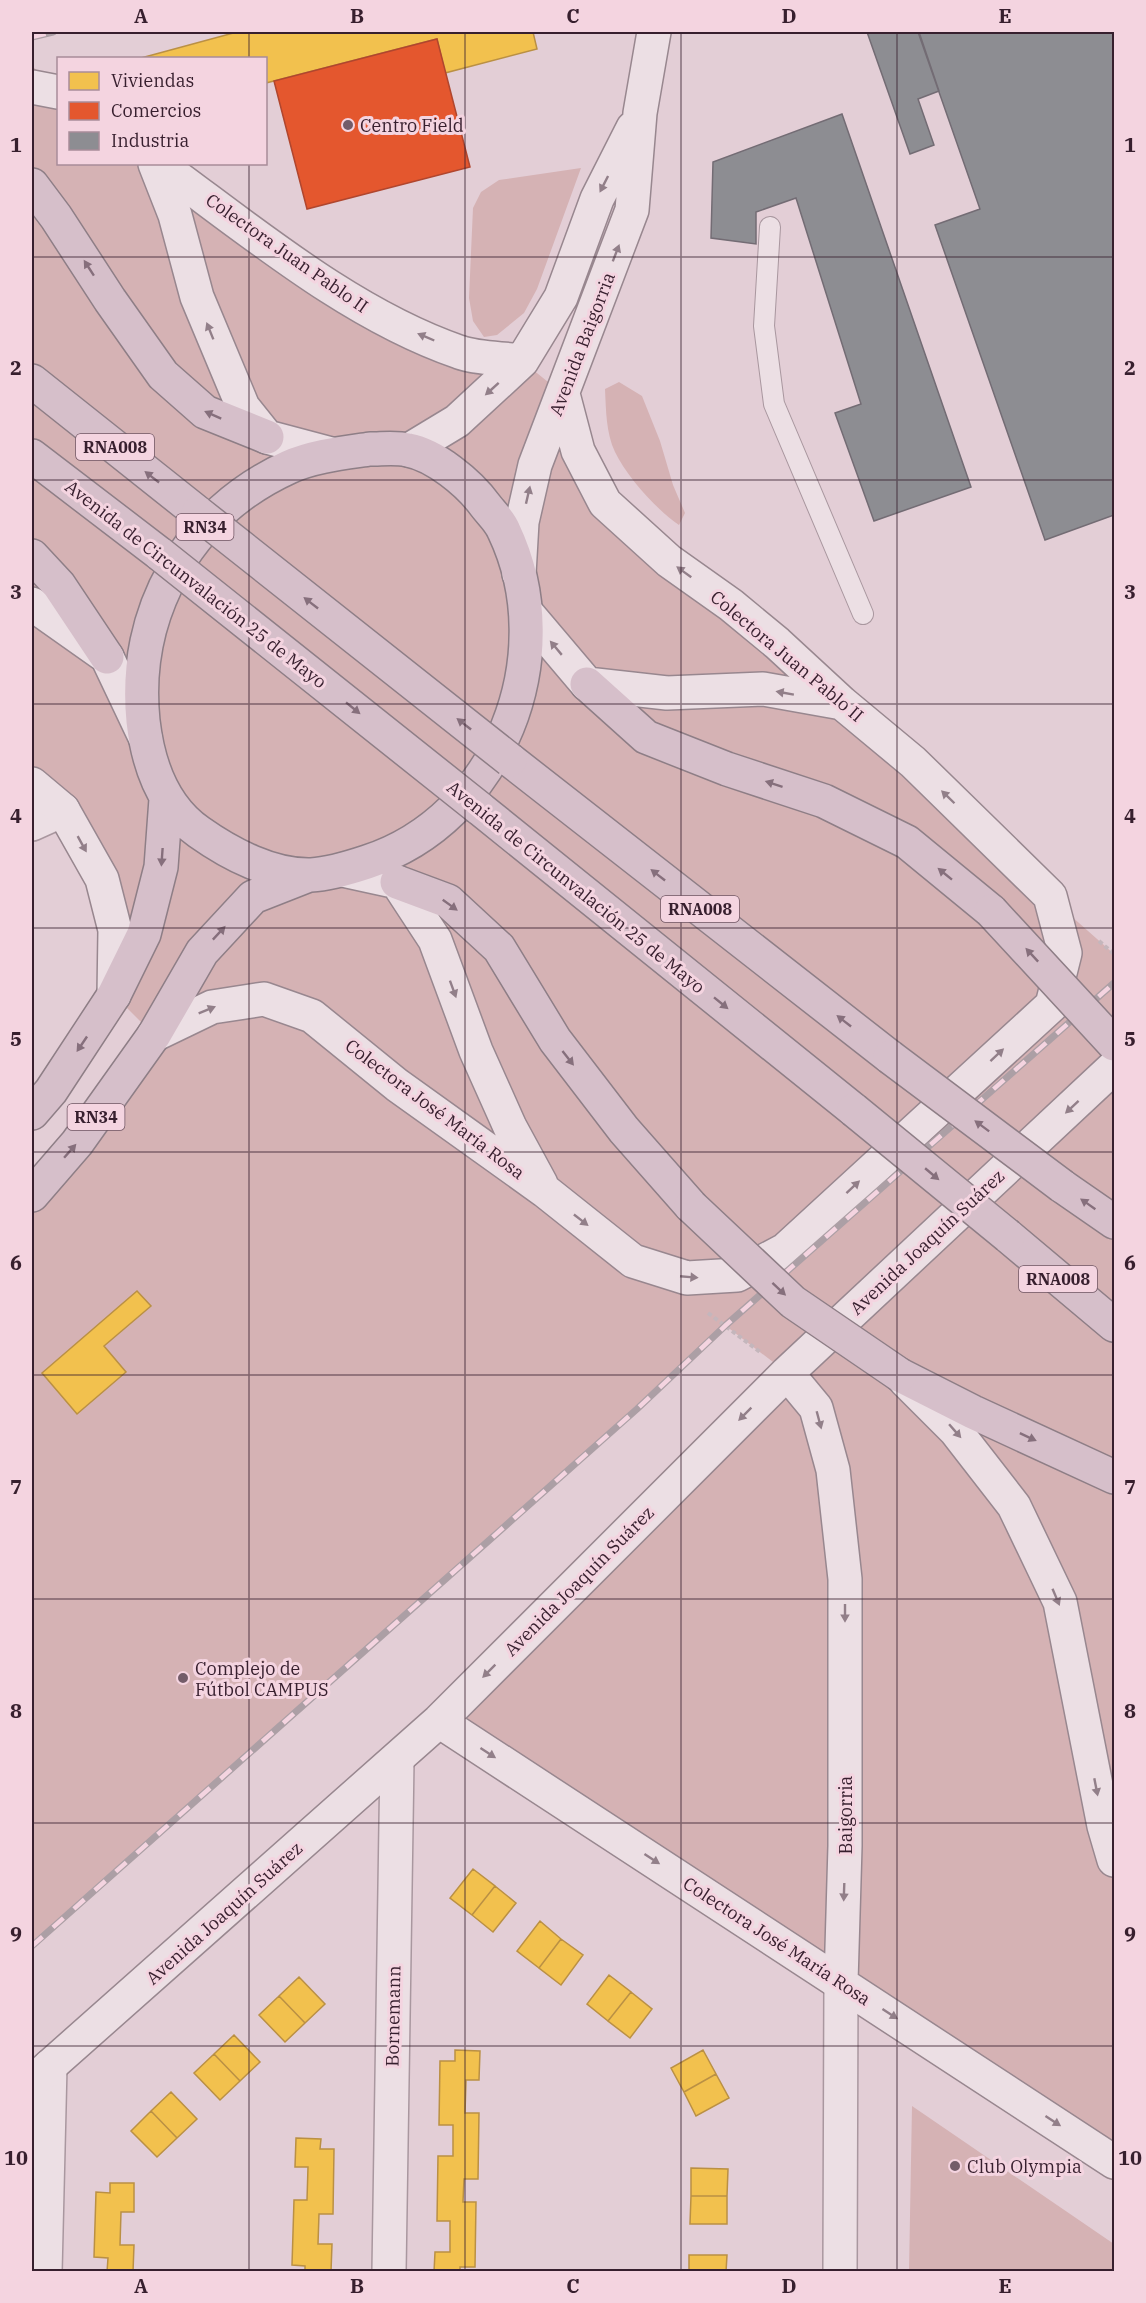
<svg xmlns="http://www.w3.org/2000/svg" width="1146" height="2303" font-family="'IBM Plex Serif',serif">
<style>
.green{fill:#d5b2b4}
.homes{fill:#f2c14e;stroke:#ba9044;stroke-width:1.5}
.shops{fill:#e4572e;stroke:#b0462e;stroke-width:1.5}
.industry{fill:#8d8d92;stroke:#736c74;stroke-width:1.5}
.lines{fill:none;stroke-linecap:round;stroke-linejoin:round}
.lane-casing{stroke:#a9979f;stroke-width:22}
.street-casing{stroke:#a9979f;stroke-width:36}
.secondary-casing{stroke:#98878f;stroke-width:36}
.highway-casing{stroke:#8e7e86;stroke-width:36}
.path{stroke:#c4b6bc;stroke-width:4;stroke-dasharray:4.5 3;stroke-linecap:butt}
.lane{stroke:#ecdfe4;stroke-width:20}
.street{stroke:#ecdfe4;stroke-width:33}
.secondary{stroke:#ecdfe4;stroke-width:33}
.highway{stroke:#d6bfca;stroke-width:33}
.rail-casing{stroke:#ac9fa5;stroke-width:7}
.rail{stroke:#f4d4e0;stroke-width:4.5;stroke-dasharray:14;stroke-linecap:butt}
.highway-bridge-casing{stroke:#8e7e86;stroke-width:36;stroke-linecap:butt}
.highway-bridge{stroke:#d6bfca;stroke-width:33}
.oneway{fill:#927f89}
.oneway2{fill:#866f7c}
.grid{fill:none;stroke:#371f2e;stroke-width:1.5;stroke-opacity:0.55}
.poi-dot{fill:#735c69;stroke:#f4d4e0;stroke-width:2}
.labels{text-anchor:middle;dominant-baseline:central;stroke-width:6;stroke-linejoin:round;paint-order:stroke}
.shield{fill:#f4d4e0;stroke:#705563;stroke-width:1.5}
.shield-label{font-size:16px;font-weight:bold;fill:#371f2e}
.poi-label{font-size:18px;fill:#371f2e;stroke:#f4d4e0;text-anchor:start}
.street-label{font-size:18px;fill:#371f2e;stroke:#f4d4e0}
.neatline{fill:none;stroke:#371f2e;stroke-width:2}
.grid-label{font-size:20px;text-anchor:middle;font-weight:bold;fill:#371f2e}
</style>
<rect width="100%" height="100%" fill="#e3ced6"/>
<path class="green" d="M32,66L58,89V164H159L335,291L522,361L563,394L605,503L1114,954V2162L439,1721L786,1372L726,1326L637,1409L32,1946V1195L154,1035L114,995L115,930L32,784Z
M581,168L537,289L524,313L497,335L484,337L473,321L469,298L473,208L481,192L499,180Z
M619,382L642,396L660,441L673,485L685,513L679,525C657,510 627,477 615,452C606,433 606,410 605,389Z
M912,2106L1114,2244V2271H909Z"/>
<path class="homes" d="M237,32H533L537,49L445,73L437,39L266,83V58H141Z
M137,1291L151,1306L104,1346L126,1372L77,1414L42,1373Z
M473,1869L495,1886L472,1915L450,1898Z
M495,1886L516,1903L493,1932L472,1915Z
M540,1921L561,1939L539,1968L517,1951Z
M561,1939L583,1955L561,1985L539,1968Z
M609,1975L631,1992L608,2021L587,2004Z
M299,1977L325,2004L305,2023L279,1996Z
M631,1992L652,2009L630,2038L608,2021Z
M279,1996L305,2023L285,2042L259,2015Z
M234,2035L260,2062L240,2081L214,2054Z
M455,2050L480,2051L479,2080H466L465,2113H479L478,2179H464L463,2202H476L475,2267H460V2272H434L435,2252H450V2221H437L438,2156H453V2125H439L440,2061H455Z
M703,2050L716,2074L684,2092L671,2068Z
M214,2054L240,2081L220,2100L194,2073Z
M716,2074L729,2098L696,2116L684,2092Z
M171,2092L197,2119L177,2138L151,2111Z
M151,2111L177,2138L157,2157L131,2131Z
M296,2138L321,2139L320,2149H334L333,2214H319L318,2244H332L331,2272H305V2266L292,2265L294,2200H307L308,2167H295Z
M691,2168L728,2169L727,2196H691Z
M110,2183H134V2212H121L120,2245H134L133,2272H107L108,2258L94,2257L96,2192L110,2193Z
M691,2196H727V2224H690Z
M689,2255H727L726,2272H689Z"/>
<path class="shops" d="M437,39L470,167L307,209L274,81Z"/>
<path class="industry" d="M867,32H919L939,91L918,99L934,145L910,154Z
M918,32H1114V515L1045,540L935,225L980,209Z
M842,114L971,487L874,521L835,413L861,404L796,198L756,212V244L711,238L713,162Z"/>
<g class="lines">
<g class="lane-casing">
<path id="lane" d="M770,227L764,326L774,404L863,614"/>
</g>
<g class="street-casing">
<path id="street" d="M32,824L63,810
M45,2272L50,2066
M389,2272L397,1760
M840,2272L841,1982"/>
</g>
<g class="secondary-casing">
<path id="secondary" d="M32,87L58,92
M155,164L175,215L197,297L243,407L267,437L331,454
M159,164C251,231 351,315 459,352C478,359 502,358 522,361
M409,450L457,421L522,361L561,297L597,199L633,128
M519,574L522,522L535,465L632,210L640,113L654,32
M32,604L107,657L145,737
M526,612L587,684L667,693L763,689L842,703
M32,784L63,810L102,879L115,930L114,995
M342,870L397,882L435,940L476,1051L510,1127L541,1184
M154,1035L212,1007L264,999L312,1016L397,1085L545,1191L633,1261L687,1278L737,1275L785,1250L1052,1005L1065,953L1050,896L913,762L842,703L777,643L731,605L669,561L605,503L578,451L563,394
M787,1373L816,1408L833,1470L845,1579V1846L841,1982
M905,1380L955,1430L1014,1506L1060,1602L1104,1826L1114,1860
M439,1721L1114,2162
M32,2082L439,1721L787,1373L1114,1067"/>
</g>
<g class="highway-casing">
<path id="highway" d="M32,185L56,217L110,300L163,375L205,412L267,437
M32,381L198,513
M370,449C382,449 396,447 408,450C435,455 469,483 485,505C491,513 500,521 504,531C563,655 500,819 367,862C349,868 330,874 311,875C272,876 230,854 199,832C163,807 148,764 143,721C132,612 188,513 289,467C314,456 343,453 370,449Z
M32,456L160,554
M32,556L59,585L107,657
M587,684L646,737L727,769L824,801L907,842L991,911
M510,760L890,1057
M479,808L854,1110
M397,882L448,901L499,948L555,1040L624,1130L691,1206
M32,1113L51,1091L114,995L144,934L161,867L166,799
M1062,1186L1114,1222
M32,1195L77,1143L154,1035L202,952L253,897L309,875
M1008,1236L1114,1325
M900,1375L973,1412L1114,1477"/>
</g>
<path class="path" d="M1099,941L1114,954
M708,1313L760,1352"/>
<use href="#lane" class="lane"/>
<use href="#street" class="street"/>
<use href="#secondary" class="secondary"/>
<use href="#highway" class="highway"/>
<g class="rail-casing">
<path id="rail" d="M32,37L53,32
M32,1946L637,1409L726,1325L1114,983"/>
</g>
<use href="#rail" class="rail"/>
<g class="highway-bridge-casing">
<path id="highway-bridge" d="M198,513L510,760
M160,554L479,808
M991,911L1114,1044
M890,1057L1062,1186
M854,1110L1008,1236
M691,1206L793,1302L900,1375"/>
</g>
<use href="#highway-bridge" class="highway-bridge"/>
</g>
<defs><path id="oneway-solid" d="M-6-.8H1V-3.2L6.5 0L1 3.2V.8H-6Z" transform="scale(1.5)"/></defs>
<g class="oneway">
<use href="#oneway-solid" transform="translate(604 184) rotate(117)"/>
<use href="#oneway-solid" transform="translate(616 253) rotate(-69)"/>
<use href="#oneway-solid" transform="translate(210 331) rotate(-112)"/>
<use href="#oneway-solid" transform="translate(426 337) rotate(-157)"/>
<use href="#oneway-solid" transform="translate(492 389) rotate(138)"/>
<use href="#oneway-solid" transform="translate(528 495) rotate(-77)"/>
<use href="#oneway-solid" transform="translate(684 572) rotate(-144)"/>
<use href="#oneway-solid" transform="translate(556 648) rotate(-130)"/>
<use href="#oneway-solid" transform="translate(785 693) rotate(-170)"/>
<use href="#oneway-solid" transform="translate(948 797) rotate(-136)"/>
<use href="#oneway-solid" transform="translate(82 844) rotate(61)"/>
<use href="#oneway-solid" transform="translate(453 989) rotate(70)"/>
<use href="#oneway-solid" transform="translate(207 1010) rotate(-22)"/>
<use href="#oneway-solid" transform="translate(997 1055) rotate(-43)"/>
<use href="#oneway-solid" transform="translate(1072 1107) rotate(137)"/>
<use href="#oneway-solid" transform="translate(853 1187) rotate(-43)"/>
<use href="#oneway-solid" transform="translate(581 1220) rotate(38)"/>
<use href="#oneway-solid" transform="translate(689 1277) rotate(5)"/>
<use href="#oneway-solid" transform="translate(745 1414) rotate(135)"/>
<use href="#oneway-solid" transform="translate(819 1420) rotate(75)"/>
<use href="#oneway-solid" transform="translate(955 1431) rotate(49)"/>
<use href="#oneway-solid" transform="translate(1056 1597) rotate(67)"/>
<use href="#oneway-solid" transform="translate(845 1613) rotate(90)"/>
<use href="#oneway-solid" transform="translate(489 1671) rotate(135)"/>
<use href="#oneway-solid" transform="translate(488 1753) rotate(33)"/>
<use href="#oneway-solid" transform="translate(1096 1787) rotate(79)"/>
<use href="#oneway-solid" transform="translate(652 1859) rotate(33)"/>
<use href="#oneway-solid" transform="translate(844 1892) rotate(92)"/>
<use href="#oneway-solid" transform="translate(890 2014) rotate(33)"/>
<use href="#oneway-solid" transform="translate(1053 2121) rotate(33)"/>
</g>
<g class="oneway2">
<use href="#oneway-solid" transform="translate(89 268) rotate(-123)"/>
<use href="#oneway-solid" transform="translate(213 415) rotate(-156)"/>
<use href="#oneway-solid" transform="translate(152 477) rotate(-142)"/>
<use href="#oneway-solid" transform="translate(311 603) rotate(-142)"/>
<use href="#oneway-solid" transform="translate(353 708) rotate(39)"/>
<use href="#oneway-solid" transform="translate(464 724) rotate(-142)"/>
<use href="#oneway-solid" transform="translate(774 784) rotate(-162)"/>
<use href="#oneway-solid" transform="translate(162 857) rotate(94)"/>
<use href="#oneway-solid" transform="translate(945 874) rotate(-141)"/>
<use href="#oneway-solid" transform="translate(658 875) rotate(-142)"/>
<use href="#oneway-solid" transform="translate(450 905) rotate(36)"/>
<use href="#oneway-solid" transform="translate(219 933) rotate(-47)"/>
<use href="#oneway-solid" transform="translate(1032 955) rotate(-133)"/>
<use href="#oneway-solid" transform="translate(721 1003) rotate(39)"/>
<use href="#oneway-solid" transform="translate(844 1021) rotate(-142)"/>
<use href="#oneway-solid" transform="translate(82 1044) rotate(124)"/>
<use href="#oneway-solid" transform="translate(568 1058) rotate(52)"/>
<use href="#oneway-solid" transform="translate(982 1126) rotate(-143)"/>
<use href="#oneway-solid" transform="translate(70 1151) rotate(-49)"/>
<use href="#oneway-solid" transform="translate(932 1174) rotate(40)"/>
<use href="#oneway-solid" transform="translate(1088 1204) rotate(-145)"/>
<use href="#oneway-solid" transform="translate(779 1289) rotate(43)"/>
<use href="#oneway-solid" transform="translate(1028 1437) rotate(25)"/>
</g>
<path class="grid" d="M249,32V58M465,32V2272M681,32V2272M897,32V2272M249,164V2272M32,257H1114M32,480H1114M32,704H1114M32,928H1114M32,1152H1114M32,1375H1114M32,1599H1114M32,1823H1114M32,2046H1114"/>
<g class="poi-dot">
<circle cx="348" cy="125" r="6"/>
<circle cx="183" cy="1678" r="6"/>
<circle cx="955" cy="2166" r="6"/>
</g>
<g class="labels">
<g class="shield">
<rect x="76" y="434" width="78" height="26" rx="4.5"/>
<rect x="176.5" y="514" width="57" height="26" rx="4.5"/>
<rect x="661" y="896" width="78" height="26" rx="4.5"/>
<rect x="67.5" y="1104" width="57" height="26" rx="4.5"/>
<rect x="1019" y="1266" width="78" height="26" rx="4.5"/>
</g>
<g class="shield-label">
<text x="115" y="447">RNA008</text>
<text x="205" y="527">RN34</text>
<text x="700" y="909">RNA008</text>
<text x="96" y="1117">RN34</text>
<text x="1058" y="1279">RNA008</text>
</g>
<g class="poi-label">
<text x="360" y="125">Centro Field</text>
<text x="195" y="1668">Complejo de<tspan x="195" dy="21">Fútbol CAMPUS</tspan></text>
<text x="967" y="2166">Club Olympia</text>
</g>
<g class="street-label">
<text transform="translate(287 253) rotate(35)">Colectora Juan Pablo II</text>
<text transform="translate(582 344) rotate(-69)">Avenida Baigorria</text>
<text transform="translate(196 584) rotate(38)">Avenida de Circunvalación 25 de Mayo</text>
<text transform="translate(787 656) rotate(40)">Colectora Juan Pablo II</text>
<text transform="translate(576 887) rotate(39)">Avenida de Circunvalación 25 de Mayo</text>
<text transform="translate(435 1109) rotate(37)">Colectora José María Rosa</text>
<text transform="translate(927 1242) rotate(-43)">Avenida Joaquín Suárez</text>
<text transform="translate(579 1581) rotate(-45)">Avenida Joaquín Suárez</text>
<text transform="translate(845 1815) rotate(-90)">Baigorria</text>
<text transform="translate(224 1913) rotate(-42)">Avenida Joaquín Suárez</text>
<text transform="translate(777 1941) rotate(33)">Colectora José María Rosa</text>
<text transform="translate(393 2016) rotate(-89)">Bornemann</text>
</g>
</g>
<rect width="1146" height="2303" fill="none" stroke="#f4d4e0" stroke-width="66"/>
<rect x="57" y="57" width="210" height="108" fill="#f4d4e0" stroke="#a88c99" stroke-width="1.5"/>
<rect x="69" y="72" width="30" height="18" fill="#f2c14e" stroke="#a88c99" stroke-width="1.5"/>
<text x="111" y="87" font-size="18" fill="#371f2e">Viviendas</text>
<rect x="69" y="102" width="30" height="18" fill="#e4572e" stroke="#a88c99" stroke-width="1.5"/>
<text x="111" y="117" font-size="18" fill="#371f2e">Comercios</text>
<rect x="69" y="132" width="30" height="18" fill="#8d8d92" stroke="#a88c99" stroke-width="1.5"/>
<text x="111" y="147" font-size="18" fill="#371f2e">Industria</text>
<rect x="33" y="33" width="1080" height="2237" class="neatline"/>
<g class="grid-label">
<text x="141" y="23">A</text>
<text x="357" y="23">B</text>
<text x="573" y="23">C</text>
<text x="789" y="23">D</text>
<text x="1005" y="23">E</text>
<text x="16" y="152">1</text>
<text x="1130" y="152">1</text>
<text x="16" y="375">2</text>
<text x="1130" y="375">2</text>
<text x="16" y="599">3</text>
<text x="1130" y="599">3</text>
<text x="16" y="823">4</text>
<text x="1130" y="823">4</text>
<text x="16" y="1046">5</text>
<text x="1130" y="1046">5</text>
<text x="16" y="1270">6</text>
<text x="1130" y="1270">6</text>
<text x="16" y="1494">7</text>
<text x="1130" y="1494">7</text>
<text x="16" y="1718">8</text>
<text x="1130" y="1718">8</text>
<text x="16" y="1941">9</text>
<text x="1130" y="1941">9</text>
<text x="16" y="2165">10</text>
<text x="1130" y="2165">10</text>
<text x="141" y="2293">A</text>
<text x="357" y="2293">B</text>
<text x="573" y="2293">C</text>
<text x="789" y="2293">D</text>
<text x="1005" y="2293">E</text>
</g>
</svg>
